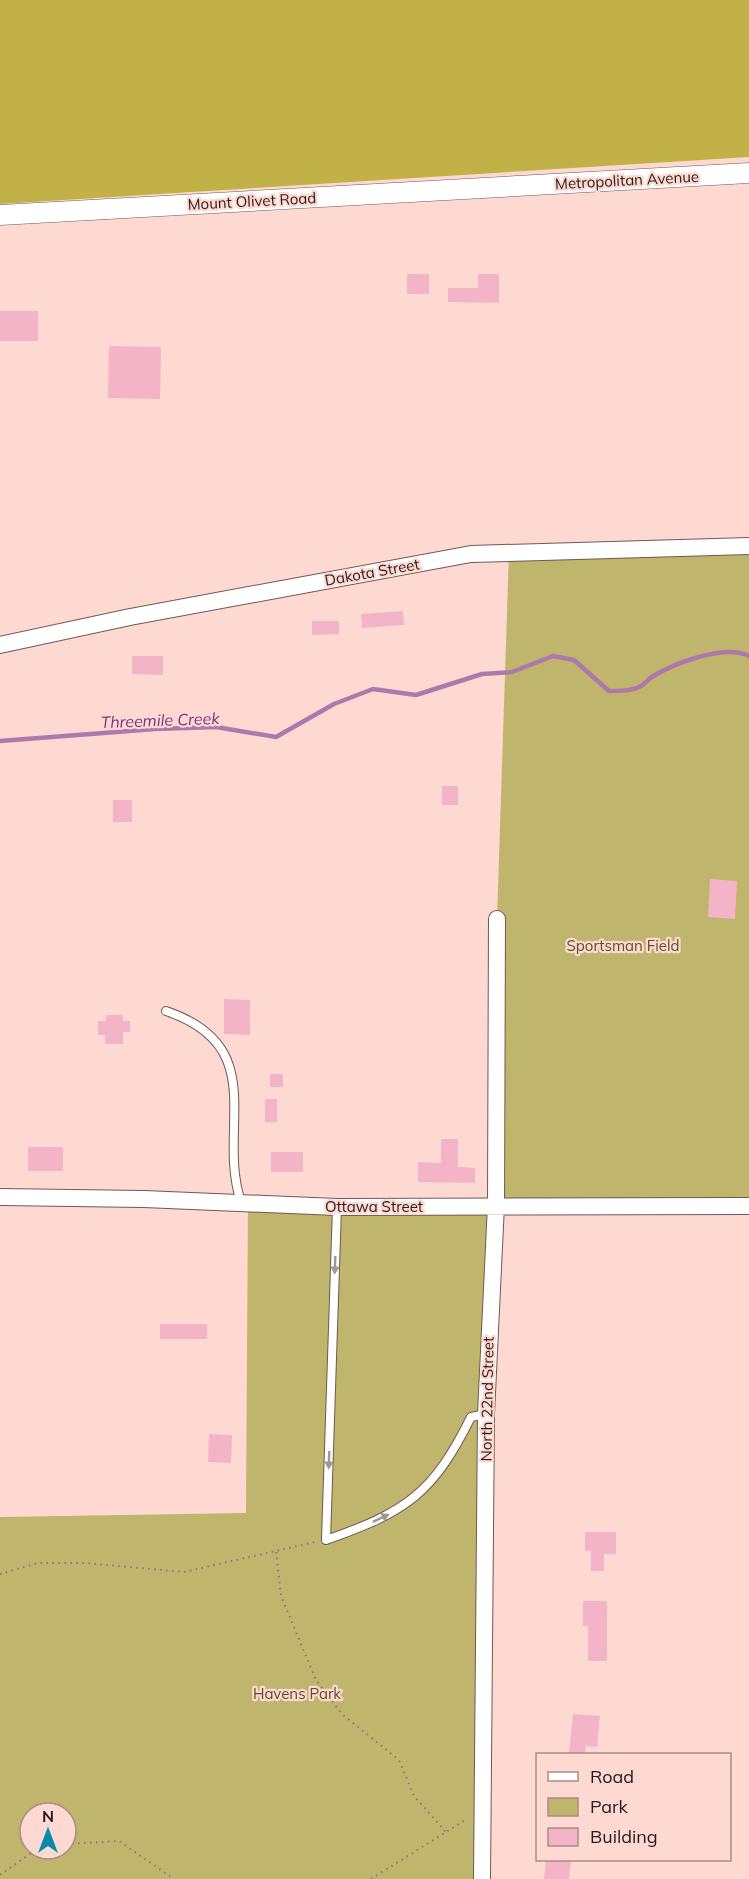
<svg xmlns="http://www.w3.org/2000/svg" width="749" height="1879" font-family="Mulish,sans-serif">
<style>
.green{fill:#c0b56d;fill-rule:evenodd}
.forest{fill:#c1b147}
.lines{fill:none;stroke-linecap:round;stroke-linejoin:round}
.stream{stroke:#ad79ac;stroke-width:4.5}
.building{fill:#f3b4c8}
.service-casing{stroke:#755750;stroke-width:10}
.minor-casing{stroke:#755750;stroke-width:18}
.tertiary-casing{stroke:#755750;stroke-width:21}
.path{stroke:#8f7872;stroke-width:2;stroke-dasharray:1.5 4.5;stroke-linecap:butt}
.service{stroke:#fff;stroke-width:8}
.minor{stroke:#fff;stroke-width:16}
.tertiary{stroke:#fff;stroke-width:20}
.oneway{fill:#9e9897}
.labels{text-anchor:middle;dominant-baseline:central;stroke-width:4.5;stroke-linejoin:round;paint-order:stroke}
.street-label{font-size:15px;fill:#271b18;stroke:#fdd9d1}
.park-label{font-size:15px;fill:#595227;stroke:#fdd9d1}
.water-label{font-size:16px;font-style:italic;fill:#7d2c83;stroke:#fdd9d1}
</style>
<rect width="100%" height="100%" fill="#fdd9d1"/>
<path class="green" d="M749,546V1206L496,1205L482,1879H0V1517L246,1513L248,1202L496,1205L497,919L509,551ZM30,1813H66V1849H30Z"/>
<path class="forest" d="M0,0H749V157L0,204Z"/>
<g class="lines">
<path class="stream" d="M0,741L155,729L216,727L276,737L334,704L373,689L416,695L482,674L512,672L553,656L574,660L609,691C620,691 632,691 641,686C645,684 648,679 652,677C674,663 725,644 749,656"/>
</g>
<path class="building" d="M407,274H429V294H407Z
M478,274H499V303L448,302V288H478Z
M0,311H38V341H0Z
M109,346L161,347L160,399L108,398Z
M403,611L404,625L362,628L361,614Z
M312,621H339V634L312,635Z
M132,656H163V675L132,674Z
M442,786H458V805H442Z
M113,800H132V822H113Z
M710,879L737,881L735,919L708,917Z
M224,999L250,1000V1035L224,1034Z
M106,1015H123V1021H130V1032H123V1044H105V1035H98V1021H106Z
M270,1074H283V1087H270Z
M265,1099H277V1122H265Z
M441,1139H458V1167L475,1168V1183L418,1182V1162L441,1163Z
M28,1147H63V1171H28Z
M271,1152H303V1172H271Z
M160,1324H207V1339H160Z
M209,1434L232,1435L231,1463L208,1462Z
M585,1532H616V1554H604V1571H591V1551H585Z
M583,1601H607V1661H588V1626H583Z
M573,1714L600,1716L597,1747L586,1746L585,1754L569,1753Z
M546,1860H571L569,1879H544Z"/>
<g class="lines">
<g class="service-casing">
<path id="service" d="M166,1011C272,1047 216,1128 241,1202
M337,1207L326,1540C406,1512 433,1494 471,1417L486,1414"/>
</g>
<g class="minor-casing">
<path id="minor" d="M0,645L130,617L471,554L749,546
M0,1197L144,1199L337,1207L749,1206
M482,1879L486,1414L496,1205L497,919"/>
</g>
<g class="tertiary-casing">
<path id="tertiary" d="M0,215L749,173"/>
</g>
<path class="path" d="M276,1552L281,1596L316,1680L342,1714L399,1760L414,1796L446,1832
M0,1574L38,1563H85L184,1572L315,1542
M66,1844L119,1841L174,1879
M0,1875L37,1849
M371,1879L467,1819"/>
<use href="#service" class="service"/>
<use href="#minor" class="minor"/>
<use href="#tertiary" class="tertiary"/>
</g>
<defs><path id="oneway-solid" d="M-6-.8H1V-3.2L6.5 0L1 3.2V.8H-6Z" transform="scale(1.5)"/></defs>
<g class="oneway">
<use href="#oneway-solid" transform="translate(335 1265) rotate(92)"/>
<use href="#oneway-solid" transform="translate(329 1460) rotate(92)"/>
<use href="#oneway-solid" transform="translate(381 1518) rotate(-25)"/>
</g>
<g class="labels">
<g class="street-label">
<text transform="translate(627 180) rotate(-3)">Metropolitan Avenue</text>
<text transform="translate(252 201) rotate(-3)">Mount Olivet Road</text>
<text transform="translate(372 572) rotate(-10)">Dakota Street</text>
<text x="374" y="1206">Ottawa Street</text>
<text transform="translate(487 1399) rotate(-89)">North 22nd Street</text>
</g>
<g class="park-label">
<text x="623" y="945">Sportsman Field</text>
<text x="297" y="1693">Havens Park</text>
</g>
<g class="water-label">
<text transform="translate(160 720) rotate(-2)">Threemile Creek</text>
</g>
</g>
<rect x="536" y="1753" width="195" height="108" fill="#fdd9d1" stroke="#a78d87" stroke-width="1.5"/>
<rect x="548" y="1772" width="30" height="9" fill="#ffffff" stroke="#a78d87" stroke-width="1.5"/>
<text x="590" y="1783" font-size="18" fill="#271b18">Road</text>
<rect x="548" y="1798" width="30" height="18" fill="#c0b56d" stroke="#a78d87" stroke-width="1.5"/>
<text x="590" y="1813" font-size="18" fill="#271b18">Park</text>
<rect x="548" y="1828" width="30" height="18" fill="#f3b4c8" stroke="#a78d87" stroke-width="1.5"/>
<text x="590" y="1843" font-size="18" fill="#271b18">Building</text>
<g transform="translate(48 1831)"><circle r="28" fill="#fdd9d1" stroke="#a78d87" stroke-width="1.5"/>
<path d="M0-4.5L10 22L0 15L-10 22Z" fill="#0589aa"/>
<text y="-9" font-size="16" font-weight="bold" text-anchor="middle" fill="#271b18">N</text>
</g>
</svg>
